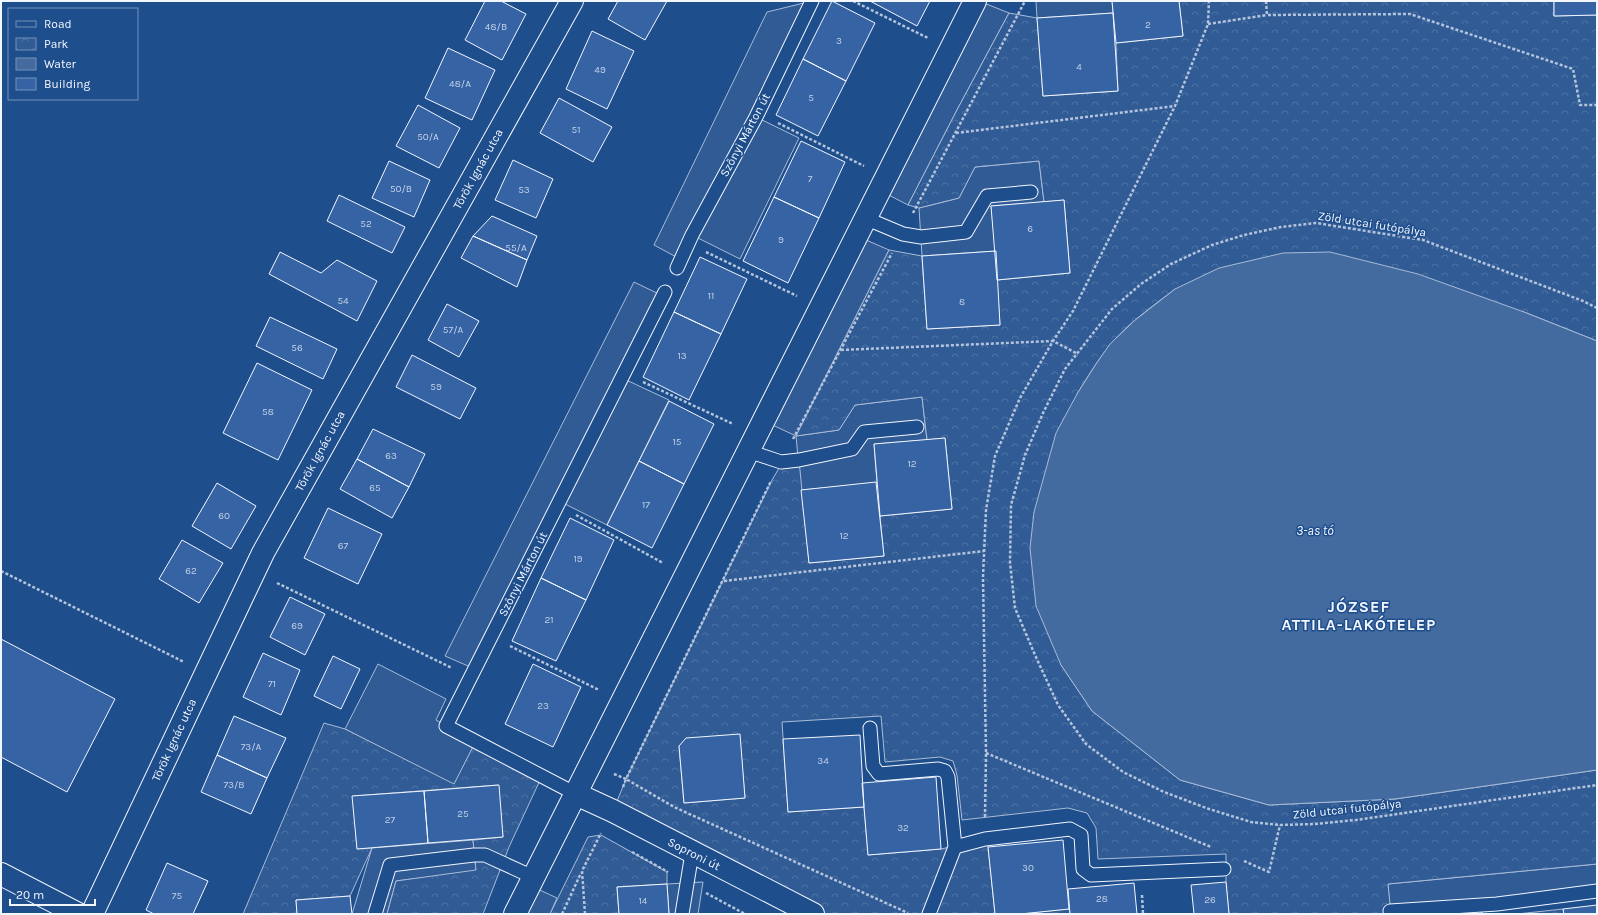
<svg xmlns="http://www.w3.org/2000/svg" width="1598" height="915" font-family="Karla,sans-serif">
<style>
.built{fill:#305b95;stroke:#a8bbd7}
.park{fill:url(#park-crowns);stroke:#a8bbd7;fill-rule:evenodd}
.water{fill:#446ba0;stroke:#a8bbd7}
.building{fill:#3563a3;stroke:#f2f6ff}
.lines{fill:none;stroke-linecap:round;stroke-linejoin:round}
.lane-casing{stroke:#f2f6ff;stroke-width:15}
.street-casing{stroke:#f2f6ff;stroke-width:24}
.path{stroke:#b3c4dc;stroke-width:2.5;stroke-dasharray:3 2;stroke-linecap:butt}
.lane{stroke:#1f4e8c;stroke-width:13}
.street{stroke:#1f4e8c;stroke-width:22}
.labels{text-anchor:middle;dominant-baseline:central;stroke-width:3;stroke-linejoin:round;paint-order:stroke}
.number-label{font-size:10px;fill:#c3d1e8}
.street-label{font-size:12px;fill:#f2f6ff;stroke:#1f4e8c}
.water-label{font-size:13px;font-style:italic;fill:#f2f6ff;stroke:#1f4e8c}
.district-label{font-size:16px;font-weight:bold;letter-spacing:1px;fill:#f2f6ff;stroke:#1f4e8c}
</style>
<defs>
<pattern id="park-crowns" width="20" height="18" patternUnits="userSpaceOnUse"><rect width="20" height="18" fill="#305b95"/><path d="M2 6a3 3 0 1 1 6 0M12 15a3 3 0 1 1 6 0" fill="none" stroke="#4e73a5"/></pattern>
</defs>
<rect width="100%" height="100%" fill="#1f4e8c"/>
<path class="built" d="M812,1L756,117L799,138L740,259L692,235L680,259L654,245L767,12Z
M979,1L1009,13L958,108L908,205L879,190Z
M1036,1H1112L1113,13L1037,18Z
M1039,161L1044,202L991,206L996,251L922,256L919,208L959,198L975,167Z
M857,236L889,250L796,436L839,430L855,405L922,397L927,440L874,444L877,483L801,490L796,436L764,421Z
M634,282L663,296L622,378L669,400L607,525L559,501L475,669L445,656Z
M378,664L446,699L436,720L476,741L454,785L345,729Z
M473,840L476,871L396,881L387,914H352L372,848Z
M1597,864V890L1390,911L1388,884Z
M703,882L698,914H669L667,884Z
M529,885L557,898L550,914H515Z"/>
<path class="park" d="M1179,1H1554V16L1597,15V341L1524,312L1175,289C1153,306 1128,323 1110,345C1097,361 1087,378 1077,394L1061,665L1092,711L1180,780L1269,805L1395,799L1597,770V864L1388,884L1391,914H1229L1226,882V854L1098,859L1096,828L1087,813L1068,808L962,820L957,775L953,761L940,757L885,762L881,716L782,722L788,812L864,807L868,855L941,849L985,839L988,847L995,914H813L613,811L626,779L772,480L782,463L799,460L809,563L884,556L880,516L952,509L945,438L927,440L922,397L855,405L839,430L796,436L889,250L922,256L927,329L1000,325L997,280L1070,273L1064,200L1044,202L1039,161L975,167L959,198L919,208L908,205L958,108L1009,13L1037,18L1043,96L1118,91L1116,43L1183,36ZM740,742L745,798L684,803L679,746Z
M324,723L345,729L454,784L476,741L542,776L509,847L483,914H387L396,881L476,870L473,840L503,837L498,785L353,796L357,849L372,848L350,896L296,900L297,914H243Z
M601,835L667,872V884L617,887L619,914H550L588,837Z
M1069,909L1070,914H1020Z
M1563,909L1564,914H1517Z"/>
<path class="water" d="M1330,252L1418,274L1524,312L1597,341V770L1395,799L1269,805L1180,780L1092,711L1061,665L1036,606L1030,548L1034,512L1056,433L1077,394L1096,364L1110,344L1134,321L1175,289L1219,268L1283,253Z"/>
<path class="building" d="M485,1H501L526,14L502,60L465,40Z
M618,1H667L645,40L608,19Z
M832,1L875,23L846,81L803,59Z
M870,1H930L917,26Z
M1112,1H1179L1183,36L1116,43Z
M1554,1H1597V15L1554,16Z
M1113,13L1118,91L1043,96L1037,18Z
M592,31L634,51L607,109L566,89Z
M448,48L495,70L472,120L425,98Z
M803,59L846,81L818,136L776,115Z
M559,98L612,127L593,162L540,133Z
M418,105L460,128L439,168L396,146Z
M801,141L845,162L819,218L774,197Z
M513,160L553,179L536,218L495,200Z
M389,161L430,180L414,217L372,198Z
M339,195L405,227L392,253L327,221Z
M774,197L819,218L788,283L743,261Z
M1064,200L1070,273L997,280L991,206Z
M492,216L537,236L527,260L473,236Z
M473,236L527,260L517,287L461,258Z
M996,251L1000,325L927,329L922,256Z
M280,252L321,273L337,260L377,281L357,321L269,274Z
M700,257L747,279L721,334L674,312Z
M447,304L479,321L459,357L428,340Z
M674,312L721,334L689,400L643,377Z
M270,317L337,349L323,379L256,346Z
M412,355L476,388L460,419L396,387Z
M257,363L312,390L278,460L223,433Z
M669,401L714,424L684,484L639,461Z
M373,429L425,454L409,487L357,459Z
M945,438L952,509L880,516L874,444Z
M357,459L409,487L392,518L340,489Z
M639,461L684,484L652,548L607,525Z
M876,482L884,556L809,563L801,490Z
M217,483L256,506L231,549L192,526Z
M328,508L382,534L358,584L304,558Z
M570,518L614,540L586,600L541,578Z
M182,540L223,563L199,603L159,579Z
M541,578L586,600L556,661L512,641Z
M290,597L325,614L305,655L270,637Z
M1,639L115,699L67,792L1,757Z
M263,653L300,670L281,715L243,697Z
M333,656L360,669L341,709L314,696Z
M533,664L581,687L553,747L505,724Z
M234,716L286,738L267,778L217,755Z
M740,734L745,798L684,803L679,746L686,738Z
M860,735L864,807L788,812L783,739Z
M217,755L267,778L251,814L201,792Z
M936,777L941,849L868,855L862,783Z
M499,785L503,837L428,843L424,791Z
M424,791L428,843L357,849L352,796Z
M1063,840L1069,909L1020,914H995L988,847Z
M167,863L208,881L193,914H154L146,910Z
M1226,882L1229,914H1194L1191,885Z
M1134,883L1137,914H1070L1068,889Z
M667,884L669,914H619L617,887Z
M350,896L352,914H297L296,900Z
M1597,905V914H1564L1563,909Z
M1481,910L1482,914H1434Z"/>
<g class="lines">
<g class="lane-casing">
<path id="lane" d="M865,218L903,234L921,237L966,232L987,196L1031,192
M677,268L692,235L756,117L812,1
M748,451L781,462L799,460L852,449L864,432L917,427
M870,728L873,766L879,774L938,769L945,771L948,777L955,847
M576,794L446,726L665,292
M375,914L390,865L474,855H485L533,877
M682,914L692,853
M929,914L955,847L985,839L1070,829L1081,835L1083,869L1091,875L1224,869
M1391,914L1390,911L1497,904L1597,891"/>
</g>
<g class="street-casing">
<path id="street" d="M576,794L613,811L813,914
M1,874L78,914
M92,914L206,673L263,553L572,1
M515,914L975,1"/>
</g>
<path class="path" d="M853,1L928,38
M1266,1L1267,15L1410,14L1573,69L1580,105H1597
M1208,24L1267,15
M778,123L864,166
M956,133L1175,106
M913,213L1025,1
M706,252L797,296
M1597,308L1583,301L1423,240L1316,223L1281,227L1244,235L1212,245L1171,264L1141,284L1112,309L1065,369L1043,413L1025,455L1011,505L1010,563L1015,608L1035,655L1058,705L1086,744L1123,772L1164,792L1209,809L1251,822L1280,825L1315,824L1356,820L1597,785
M841,350L1053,341L1078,354
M643,382L733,424
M793,439L892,253
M576,515L663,563
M1,571L184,662
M724,581L984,551
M277,583L452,668
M510,646L599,690
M986,753L1211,847
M614,774L626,779L771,481
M623,787L626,779L674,807L908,913
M985,817L986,753L983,577L986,510L995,456L1020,398L1053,341L1073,311L1175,106L1208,24L1209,1
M632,852L668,872
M1244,861L1269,872L1280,825
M706,893L745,914
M1142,895L1143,914
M562,914L581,873
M585,914L582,871L601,833"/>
<use href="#lane" class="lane"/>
<use href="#street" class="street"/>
</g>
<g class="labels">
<g class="number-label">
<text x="1148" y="25">2</text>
<text x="496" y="27">48/B</text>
<text x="839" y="41">3</text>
<text x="1079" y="67">4</text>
<text x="600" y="70">49</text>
<text x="460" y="84">48/A</text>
<text x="811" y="98">5</text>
<text x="576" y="130">51</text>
<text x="428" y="137">50/A</text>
<text x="810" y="179">7</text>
<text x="401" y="189">50/B</text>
<text x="524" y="190">53</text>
<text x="366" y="224">52</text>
<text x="1030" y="229">6</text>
<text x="781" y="240">9</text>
<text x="516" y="248">55/A</text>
<text x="711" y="296">11</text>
<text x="343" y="301">54</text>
<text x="962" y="302">8</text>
<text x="453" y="330">57/A</text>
<text x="297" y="348">56</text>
<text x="682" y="356">13</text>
<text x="436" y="387">59</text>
<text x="268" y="412">58</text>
<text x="677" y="442">15</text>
<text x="391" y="456">63</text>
<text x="912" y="464">12</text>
<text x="375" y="488">65</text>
<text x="646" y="505">17</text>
<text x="224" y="516">60</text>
<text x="844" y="536">12</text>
<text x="343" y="546">67</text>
<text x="578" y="559">19</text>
<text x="191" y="571">62</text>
<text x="549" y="620">21</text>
<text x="297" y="626">69</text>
<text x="272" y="684">71</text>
<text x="543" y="706">23</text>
<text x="251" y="747">73/A</text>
<text x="823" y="761">34</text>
<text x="234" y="785">73/B</text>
<text x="463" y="814">25</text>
<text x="390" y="820">27</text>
<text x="903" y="828">32</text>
<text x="1028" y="868">30</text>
<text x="177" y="896">75</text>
<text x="1102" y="899">28</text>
<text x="1210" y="900">26</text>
<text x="643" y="901">14</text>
</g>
<g class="street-label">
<text transform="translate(745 135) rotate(-62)">Szőnyi Márton út</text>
<text transform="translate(478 169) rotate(-61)">Török Ignác utca</text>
<text transform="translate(1372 224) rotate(9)">Zöld utcai futópálya</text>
<text transform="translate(320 451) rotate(-61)">Török Ignác utca</text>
<text transform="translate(523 574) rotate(-63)">Szőnyi Márton út</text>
<text transform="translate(174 740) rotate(-65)">Török Ignác utca</text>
<text transform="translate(1347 809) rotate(-6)">Zöld utcai futópálya</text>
<text transform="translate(694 854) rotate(27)">Soproni út</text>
</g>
<g class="water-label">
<text x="1315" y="530">3-as tó</text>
</g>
<g class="district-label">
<text x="1359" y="606">JÓZSEF<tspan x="1359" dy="18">ATTILA-LAKÓTELEP</tspan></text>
</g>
</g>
<rect width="1598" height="915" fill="none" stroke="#f2f6ff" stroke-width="4"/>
<rect x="8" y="8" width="130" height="92" fill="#1f4e8c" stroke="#7391ba"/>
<rect x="16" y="21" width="20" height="6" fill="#1f4e8c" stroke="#7391ba"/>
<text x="44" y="28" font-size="12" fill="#f2f6ff">Road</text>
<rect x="16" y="38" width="20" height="12" fill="url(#park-crowns)" stroke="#7391ba"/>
<text x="44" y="48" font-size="12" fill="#f2f6ff">Park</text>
<rect x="16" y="58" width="20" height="12" fill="#446ba0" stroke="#7391ba"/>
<text x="44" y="68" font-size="12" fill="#f2f6ff">Water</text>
<rect x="16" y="78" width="20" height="12" fill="#3563a3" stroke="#7391ba"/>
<text x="44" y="88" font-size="12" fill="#f2f6ff">Building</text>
<path d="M10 899v6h85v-6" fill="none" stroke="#f2f6ff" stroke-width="2"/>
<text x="16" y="899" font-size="12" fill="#f2f6ff" stroke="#1f4e8c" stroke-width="3" paint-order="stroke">20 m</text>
</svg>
